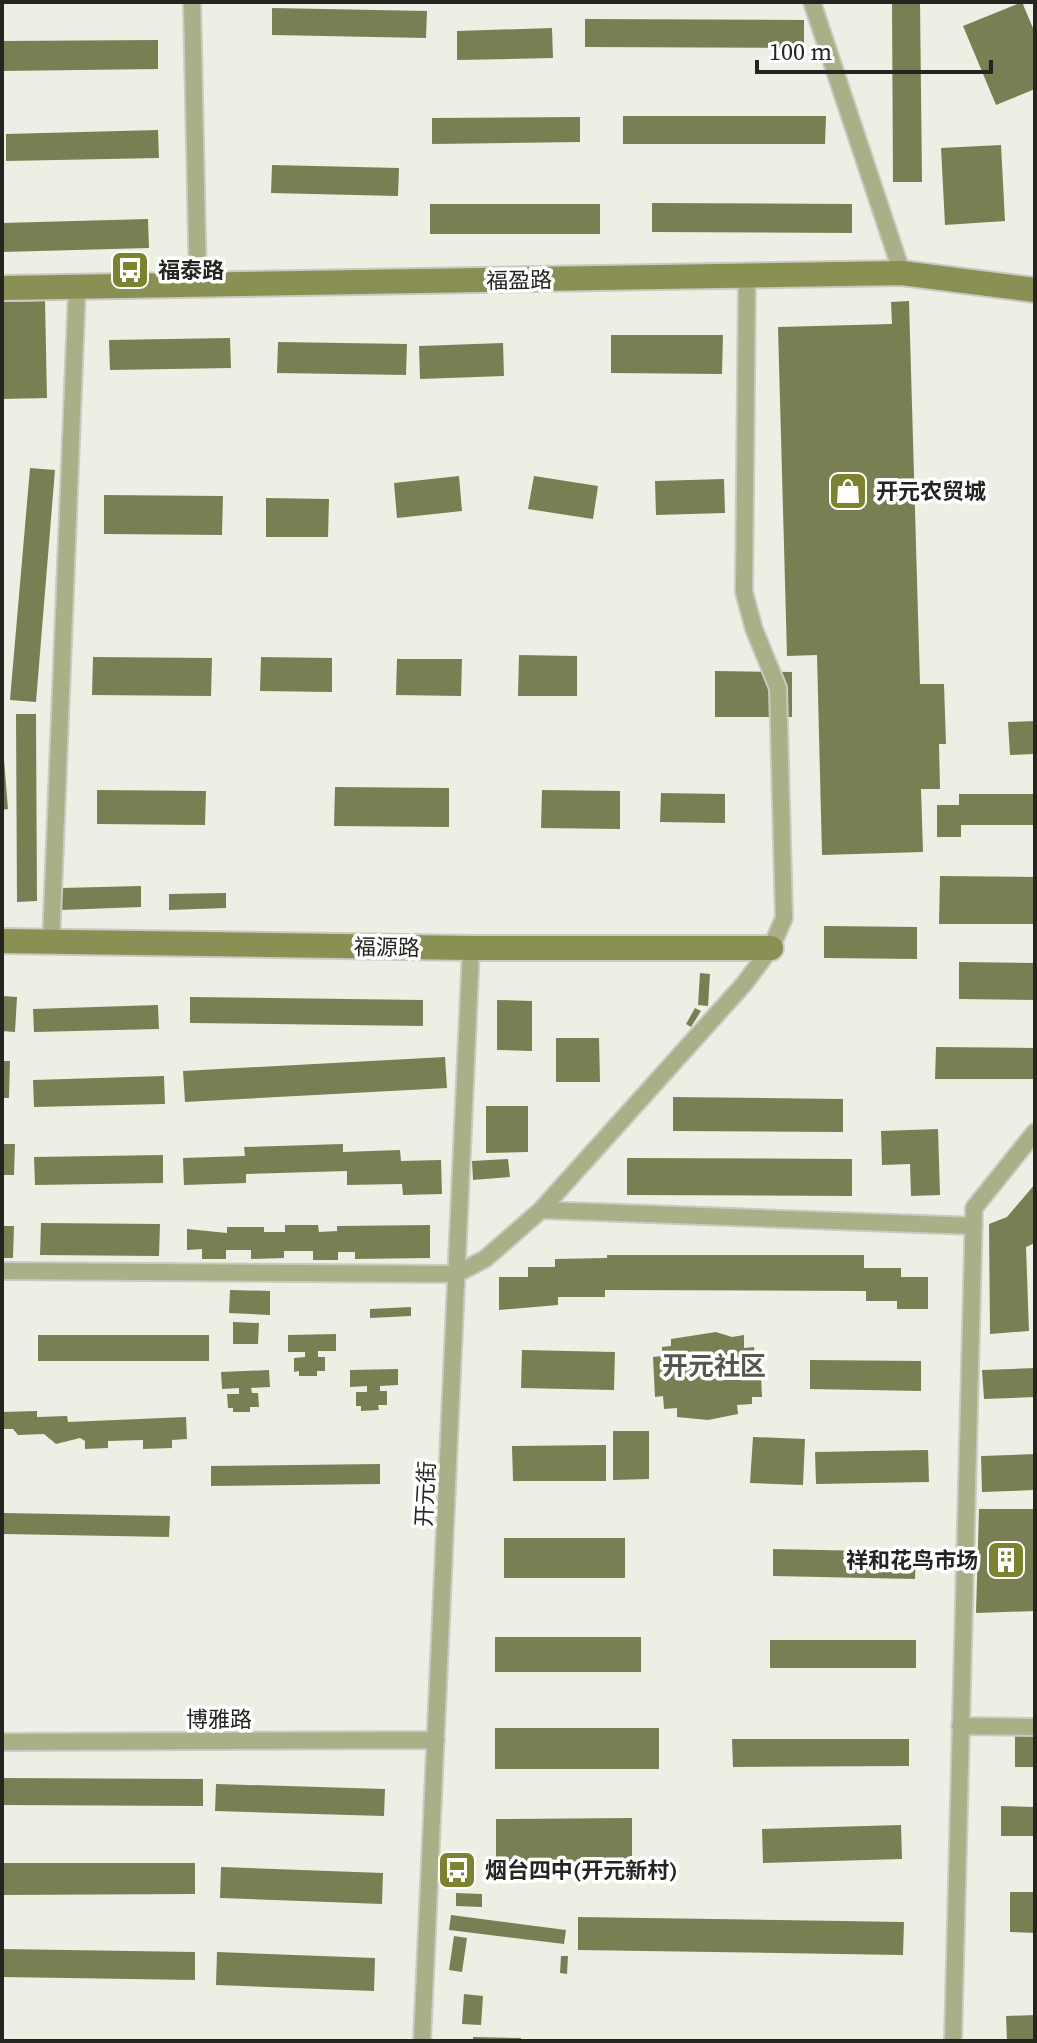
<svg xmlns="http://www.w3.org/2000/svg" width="1037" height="2043" font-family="'Source Serif 4','Noto Sans SC',serif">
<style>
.building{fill:#7a7f53}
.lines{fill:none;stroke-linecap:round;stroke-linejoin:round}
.street-casing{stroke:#c9cac1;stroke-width:20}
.secondary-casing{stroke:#c9cac1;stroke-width:28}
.street{stroke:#aaaf87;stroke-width:16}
.secondary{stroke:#8a9053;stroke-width:24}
.labels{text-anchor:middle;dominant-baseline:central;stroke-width:7;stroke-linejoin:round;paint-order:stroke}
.poi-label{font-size:22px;font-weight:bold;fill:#242421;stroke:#fff;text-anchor:start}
.street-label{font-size:22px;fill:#242421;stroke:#fff}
.quarter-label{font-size:26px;font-weight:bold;fill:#55564e;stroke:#fff}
</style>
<rect width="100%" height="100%" fill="#edefe4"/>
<path class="building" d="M892,2H920L922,182H893Z
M1022,2L1035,33V89L996,105L963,26Z
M272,8L427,11L426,38L272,35Z
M585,19L804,20V48L585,47Z
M552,28L553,58L457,60V31Z
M158,40V69L2,71V41Z
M623,116H826L825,144H623Z
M580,117V142L432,144V118Z
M158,130L159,158L6,161V134Z
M1001,145L1005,221L945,225L941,148Z
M272,165L399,168L398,196L271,193Z
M652,203L852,204V233L652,232Z
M430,204H600V234H430Z
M148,219L149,248L2,252V223Z
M45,301L47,398L2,399V302Z
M909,301L920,684H944L946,744H939L940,789H921L923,852L822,855L817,655L787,656L778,327L892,324L891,302Z
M611,335H723L722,374L611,373Z
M230,338L231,368L110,370L109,340Z
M278,342L407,344L406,375L277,373Z
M503,343L504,376L420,379L419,346Z
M30,468L55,470L36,702L10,700Z
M459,476L462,511L397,518L394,483Z
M534,476L598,486L593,519L528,509Z
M724,479L725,513L656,515L655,481Z
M104,495L223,496L222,535L104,534Z
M266,498L329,499L328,537H266Z
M519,655L577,656V696H518Z
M93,657L212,658L211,696L92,695Z
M261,657L332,658V692L260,691Z
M397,659H462L461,696L396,695Z
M715,671L792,672V717H715Z
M16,714H36L37,901L17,902Z
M1035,721V754L1010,755L1008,722Z
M2,735L8,809L2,810Z
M335,787L449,788V827L334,826Z
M97,790L206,791L205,825L97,824Z
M542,790L620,791V829L541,828Z
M661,793L725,794V823L660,822Z
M959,794H1035V825H961V837H937V805H959Z
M940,876L1035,877V924H939Z
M141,886V907L61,910V888Z
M226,893V908L169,910V894Z
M824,926L917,927V959L824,958Z
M959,962L1035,963V1000L959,999Z
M700,973L710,974L708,1006L698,1005Z
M2,996L17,997L15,1032L2,1031Z
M190,997L423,1000V1026L190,1023Z
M497,1000L532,1001V1051L497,1050Z
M158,1005L159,1029L34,1032L33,1009Z
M695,1008L701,1011L691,1027L686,1024Z
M556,1038H599L600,1082H556Z
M936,1047L1035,1048V1079H935Z
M445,1057L447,1088L185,1102L183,1071Z
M2,1061H10L9,1098H2Z
M164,1076L165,1104L34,1107L33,1080Z
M673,1097L843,1099V1132L673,1131Z
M486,1106H528V1152L486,1153Z
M938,1129L940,1195L911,1196L910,1164L882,1165L881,1131Z
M2,1144H15L14,1175H2Z
M343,1144V1152L400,1150L401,1161L441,1160L442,1194L403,1195L402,1184L347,1185V1171L246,1174V1183L184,1185L183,1158L245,1156L244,1147Z
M163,1155V1183L35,1185L34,1157Z
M627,1158L852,1159V1196L627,1195Z
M508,1159L510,1177L473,1180L472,1161Z
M1035,1184V1243L1026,1247L1029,1331L990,1334L989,1224L1007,1217Z
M41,1223L160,1224L159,1256L40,1255Z
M285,1225H318L319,1232L337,1231V1226L430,1225V1258L355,1259V1252H338V1260H313V1251H284V1258L251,1259V1250H226V1259H202V1249L187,1250V1229L227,1233V1227H264V1232H285Z
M2,1226H14L13,1258H2Z
M607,1255H864V1268H901V1277H928V1309H897V1301H866V1291L605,1290V1297H558V1305L499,1310V1277H528V1267H555V1259L607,1258Z
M230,1290L270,1291V1315L229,1313Z
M411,1307V1316L370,1318V1309Z
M233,1322L259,1323L258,1344H233Z
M716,1332L732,1337L744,1335V1348L754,1347L755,1357H760L762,1397H752V1404L737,1405L738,1414L708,1420L677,1417V1408L664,1409L663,1396L655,1397L653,1357L662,1356V1347L671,1346V1339Z
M336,1334V1351H318V1357H325V1371H317V1376H299V1371L294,1372V1358L305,1357V1352H288V1335Z
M38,1335H209V1361H38Z
M522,1350L615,1352L614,1390L521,1388Z
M810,1360L921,1361V1391L810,1389Z
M1035,1368V1397L984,1399L982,1370Z
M398,1369V1385L380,1386V1391H387V1405H378L379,1410L361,1411V1406H356V1392H367V1386L350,1387V1370Z
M269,1370L270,1387L251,1388L252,1393H258L259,1407H250V1412H233V1408H228L227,1394H239V1388L222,1389L221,1372Z
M37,1411V1417L67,1416L68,1422L186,1417L187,1439L172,1440V1448L143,1449V1440L108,1441V1448L85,1449V1441L80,1438L56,1444L44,1434L18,1435L13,1429H3L2,1412Z
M613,1431H649V1479L613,1480Z
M753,1437L805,1439L803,1485L750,1483Z
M606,1445V1481H513L512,1446Z
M928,1450L929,1482L816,1484L815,1452Z
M1035,1454V1490L982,1492L981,1456Z
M380,1464V1484L211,1486V1466Z
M979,1509H1035V1611L976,1613Z
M4,1513L170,1516L169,1537L3,1534Z
M504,1538H625V1578H504Z
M773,1549L916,1552L915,1579L773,1576Z
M495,1637H641V1672H495Z
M770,1640H916V1668H770Z
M495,1728H659V1769H495Z
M1015,1731L1035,1732V1767H1015Z
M732,1739H909V1766L733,1767Z
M2,1778L203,1779V1806L2,1805Z
M216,1784L385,1789L384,1816L215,1811Z
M1001,1806L1035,1807V1836H1001Z
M632,1818V1865H496V1819Z
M901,1825L902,1859L763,1863L762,1829Z
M2,1863H195V1894L2,1895Z
M221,1867L383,1873L382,1904L220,1898Z
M1010,1892H1035V1933L1010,1932Z
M456,1893L482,1894V1907L456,1906Z
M451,1915L566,1930L564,1944L449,1930Z
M578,1917L904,1922L903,1955L578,1950Z
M454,1936L467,1938L462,1972L449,1970Z
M2,1949L195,1952V1980L2,1977Z
M217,1952L375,1958L374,1991L216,1985Z
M561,1956H568L567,1974L560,1973Z
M464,1994L483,1996L481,2025L462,2024Z
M1035,2015V2041H1007L1006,2016Z
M473,2037L521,2038V2041H473Z"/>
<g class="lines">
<g class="street-casing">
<path id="street" d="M192,2L198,286
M812,2L902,273
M51,943L77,288
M541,1210L974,1226
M2,1271L456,1274L485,1259L541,1210L744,984L771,948L784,918L778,688L754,629L744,592L747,276
M960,1726L1035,1727
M2,1742L436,1740
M422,2041L471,948
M953,2041L974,1208L1035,1132"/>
</g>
<g class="secondary-casing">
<path id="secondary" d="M2,288L902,273L1035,290
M2,941L471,948H771"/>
</g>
<use href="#street" class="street"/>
<use href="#secondary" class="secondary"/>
</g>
<defs>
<g id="bus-square" transform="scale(2)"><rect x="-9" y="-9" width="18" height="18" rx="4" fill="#7c822d" stroke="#fff"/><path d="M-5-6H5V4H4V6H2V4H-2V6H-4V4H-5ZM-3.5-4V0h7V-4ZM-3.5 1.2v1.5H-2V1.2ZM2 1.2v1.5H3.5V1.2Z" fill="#fff"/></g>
<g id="shop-square" transform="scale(2)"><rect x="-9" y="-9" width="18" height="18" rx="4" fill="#7c822d" stroke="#fff"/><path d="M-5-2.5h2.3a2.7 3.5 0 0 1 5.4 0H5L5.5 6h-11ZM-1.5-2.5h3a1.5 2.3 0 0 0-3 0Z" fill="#fff"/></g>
<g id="building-square" transform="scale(2)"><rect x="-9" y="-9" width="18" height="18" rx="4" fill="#7c822d" stroke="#fff"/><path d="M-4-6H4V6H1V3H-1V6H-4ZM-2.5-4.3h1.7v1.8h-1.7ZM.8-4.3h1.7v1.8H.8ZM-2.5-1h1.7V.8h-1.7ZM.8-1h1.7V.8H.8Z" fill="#fff"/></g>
</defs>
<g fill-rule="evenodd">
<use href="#bus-square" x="130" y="270"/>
<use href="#shop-square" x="848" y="491"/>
<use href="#building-square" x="1006" y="1560"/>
<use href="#bus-square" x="457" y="1870"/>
</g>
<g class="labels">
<g class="poi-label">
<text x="158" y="270">福泰路</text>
<text x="876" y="491">开元农贸城</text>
<text x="978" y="1560" text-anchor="end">祥和花鸟市场</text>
<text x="485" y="1870">烟台四中(开元新村)</text>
</g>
<g class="street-label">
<text transform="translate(519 280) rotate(-1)">福盈路</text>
<text transform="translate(387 947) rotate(1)">福源路</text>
<text transform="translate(425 1494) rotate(-87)">开元街</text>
<text x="219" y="1719">博雅路</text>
</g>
<g class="quarter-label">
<text x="714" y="1366">开元社区</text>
</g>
</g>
<rect width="1037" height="2043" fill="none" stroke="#242421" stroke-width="8"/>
<path d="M757 60v12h234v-12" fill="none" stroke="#242421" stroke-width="4"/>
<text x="769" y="60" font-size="24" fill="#242421" stroke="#ffffff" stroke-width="6" paint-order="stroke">100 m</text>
</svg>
